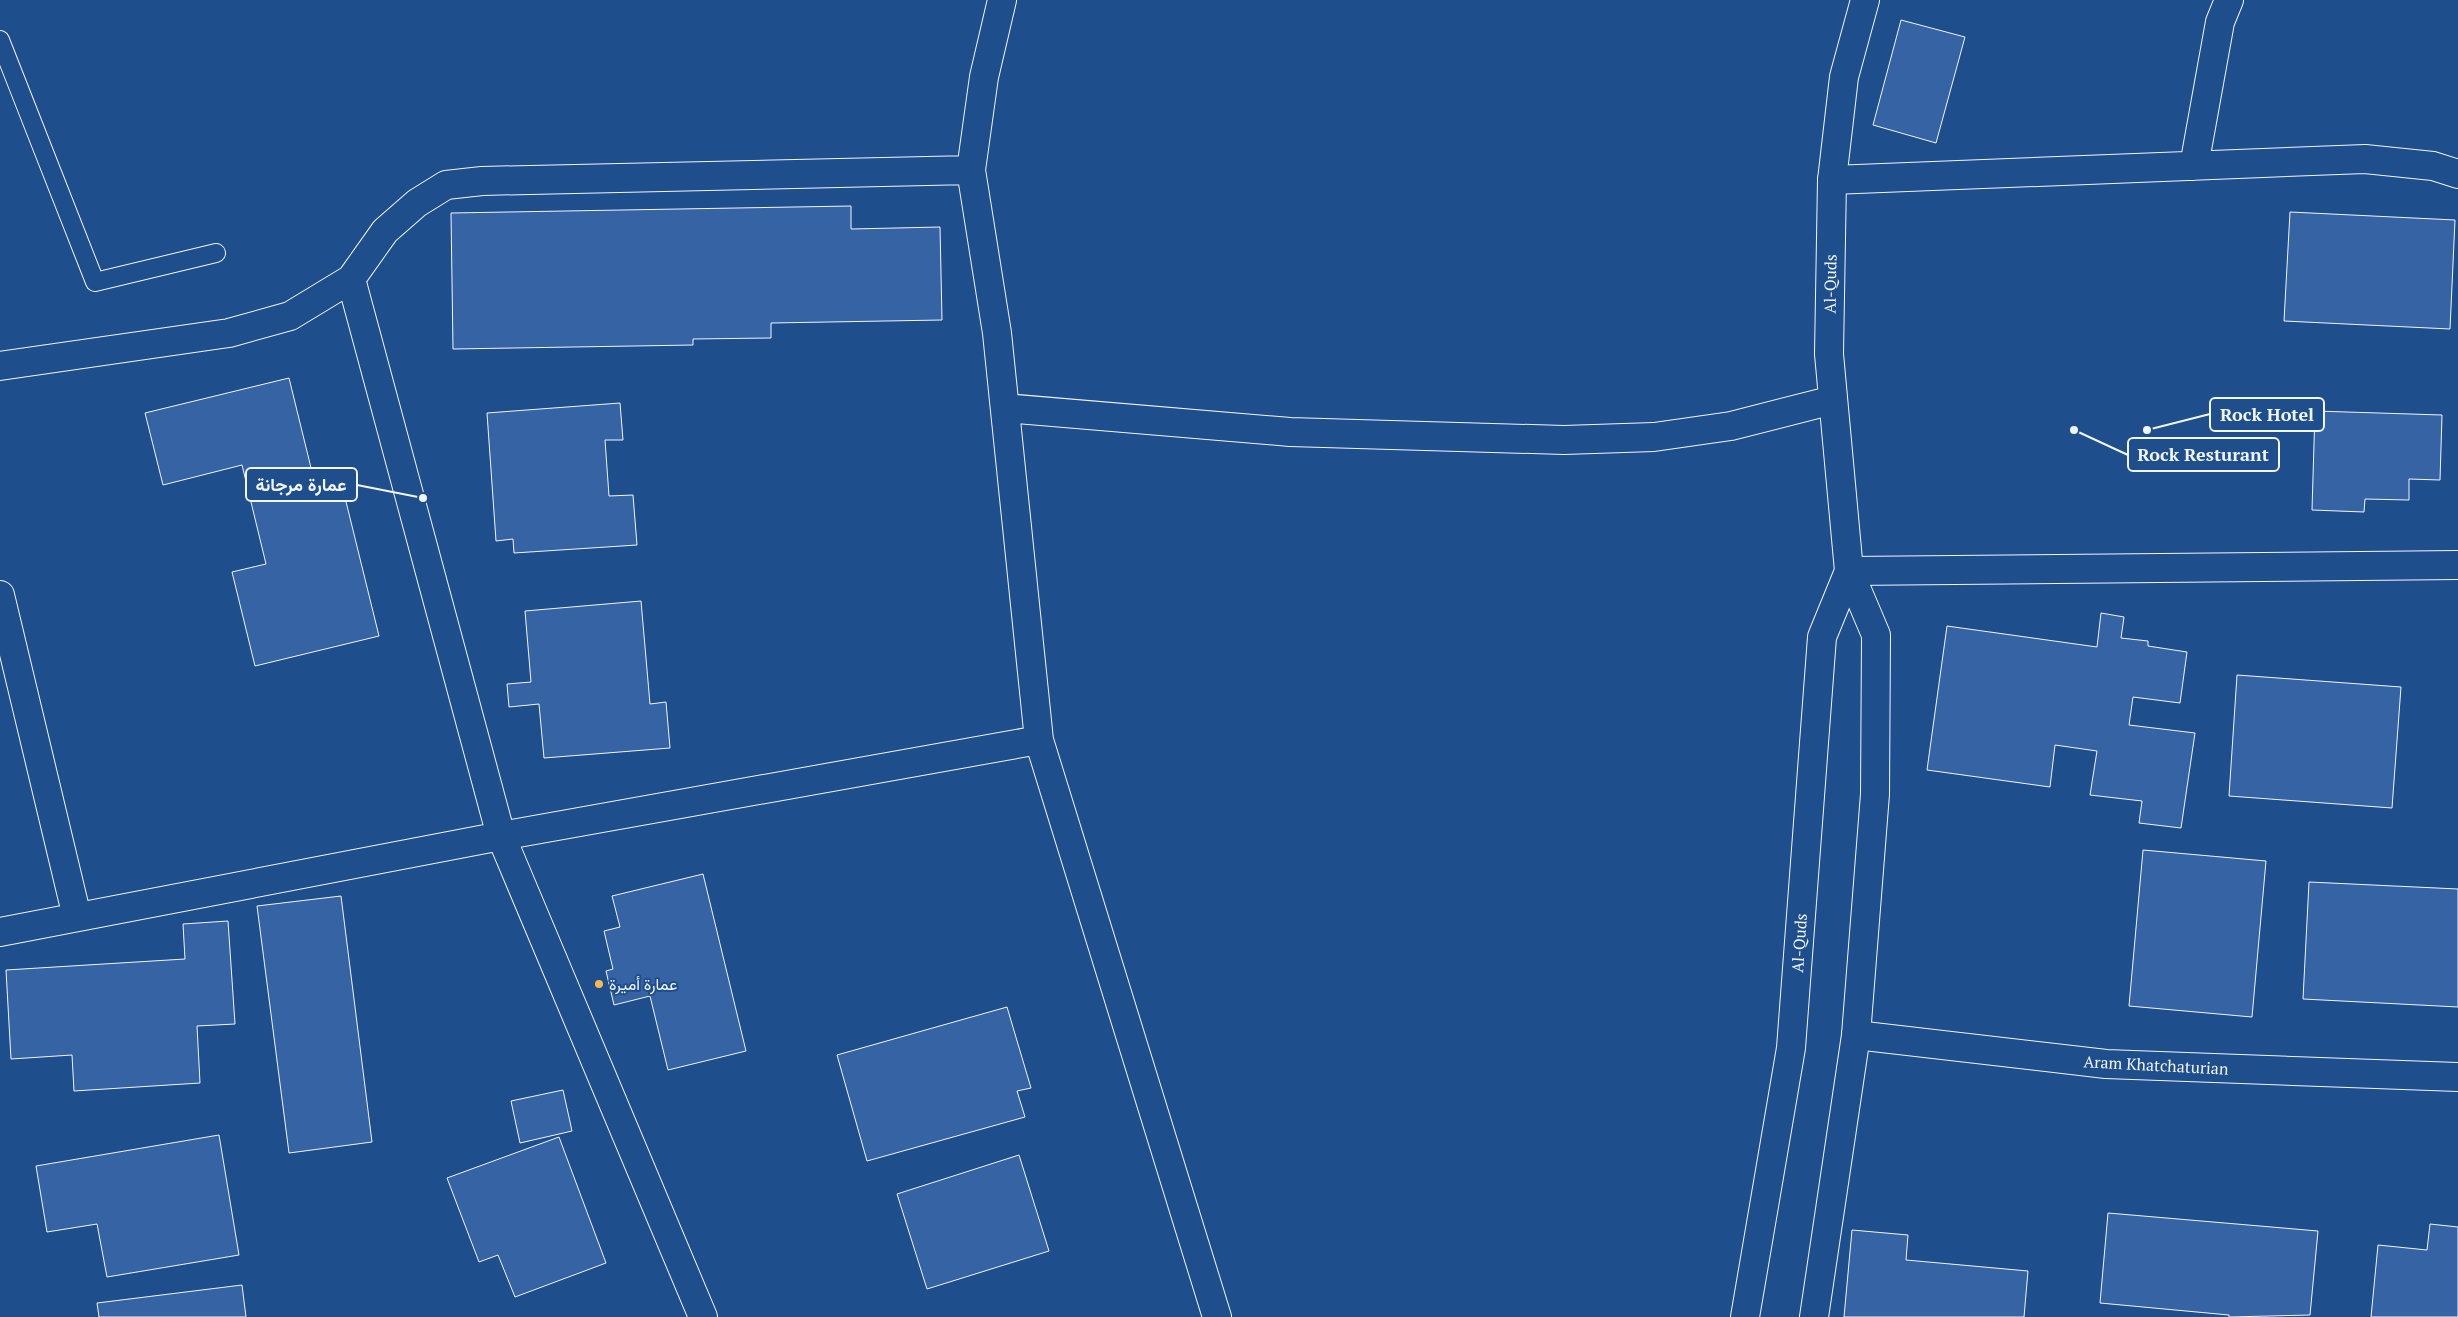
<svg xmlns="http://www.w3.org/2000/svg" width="2458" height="1317" font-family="'PT Serif',Vazirmatn,serif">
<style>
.building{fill:#3563a3;stroke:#f2f6ff}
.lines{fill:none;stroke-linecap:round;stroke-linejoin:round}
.service-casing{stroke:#f2f6ff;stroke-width:20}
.minor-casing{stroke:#f2f6ff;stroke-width:30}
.tertiary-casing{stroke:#f2f6ff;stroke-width:30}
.service{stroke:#1f4e8c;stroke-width:18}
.minor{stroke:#1f4e8c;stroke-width:28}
.tertiary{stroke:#1f4e8c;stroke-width:28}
.poi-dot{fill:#ffb74d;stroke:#1f4e8c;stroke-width:2}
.labels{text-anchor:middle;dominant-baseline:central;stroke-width:4;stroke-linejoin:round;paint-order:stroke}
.street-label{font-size:16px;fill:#f2f6ff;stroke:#1f4e8c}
.poi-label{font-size:16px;fill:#f2f6ff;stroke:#1f4e8c;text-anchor:start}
.leader{fill:none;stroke:#f2f6ff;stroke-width:2}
.callout-dot{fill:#f2f6ff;stroke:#1f4e8c;stroke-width:2}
.callout{fill:#1f4e8c;stroke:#f2f6ff;stroke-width:2}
.callout-label{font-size:18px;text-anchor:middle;font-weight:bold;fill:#f2f6ff}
</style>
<rect width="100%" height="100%" fill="#1f4e8c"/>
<path class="building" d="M1901,20L1965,37L1936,143L1873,125Z
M851,206V229L940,227L942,320L771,323V338L693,339V345L453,349L451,213Z
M2290,212L2455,220L2450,329L2284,321Z
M289,378L313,476L338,469L379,636L255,666L232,572L266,564L242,465L163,485L145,413Z
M620,403L623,440H605L609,496L633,495L637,545L514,553L513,539L496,541L487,413Z
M2315,411L2442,415L2440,480L2409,479V500L2365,499L2364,512L2312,510Z
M641,601L650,704L666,702L670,748L544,758L539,704L509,707L507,684L531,682L525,611Z
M2101,613L2124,617L2121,638L2148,641V646L2187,652L2180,703L2133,697L2129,725L2195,733L2181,828L2139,823L2142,801L2090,795L2097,751L2055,745L2050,787L1927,770L1947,626L2097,647Z
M2237,675L2401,687L2392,808L2229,796Z
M2143,850L2266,861L2252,1017L2129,1006Z
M703,874L746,1051L668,1070L650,996L614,1005L606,971L613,969L604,931L620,927L612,896Z
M2309,882L2458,889V1007L2303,999Z
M341,896L372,1142L289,1153L257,906Z
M228,921L235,1024L197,1026L200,1083L74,1091L72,1055L11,1059L6,970L185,959L183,924Z
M1007,1007L1031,1088L1017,1091L1025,1117L867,1161L837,1055Z
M563,1090L572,1131L520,1143L511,1101Z
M219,1135L239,1255L107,1277L97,1224L47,1232L36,1166Z
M559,1137L606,1263L515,1297L498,1255L479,1262L447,1178Z
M1019,1155L1049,1251L927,1289L897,1194Z
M2108,1213L2318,1231L2310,1315L2229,1317V1315L2100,1303Z
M2430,1224L2458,1227V1317H2371L2378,1245L2427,1250Z
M1852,1230L1908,1235L1906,1260L2028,1271L2024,1317H1844Z
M242,1285L246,1317H99L97,1303Z"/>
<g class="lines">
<g class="service-casing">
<path id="service" d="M0,40L95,282L216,253"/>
</g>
<g class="minor-casing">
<path id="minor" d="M1002,0L984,77L971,170L997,333L1039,740L1217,1317
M2194,166L2220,22L2229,0
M1832,180L2365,159L2433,166L2458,174
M351,279L501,836L703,1317
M0,366L229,333L290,316L351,279L385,231L417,203L446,185L482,181L971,170
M1005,408L1290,432L1564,440L1654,437L1731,426L1833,400
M1849,571L2458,565
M0,595L77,917
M0,932L501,836L1039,740
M1856,1035L2106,1064L2458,1077"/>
</g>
<g class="tertiary-casing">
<path id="tertiary" d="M1745,1317L1791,1048L1822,637L1849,571
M1814,1317L1856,1035L1875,794L1876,635L1849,571L1829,354L1832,180L1844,77L1865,0"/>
</g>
<use href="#service" class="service"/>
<use href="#minor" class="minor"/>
<use href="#tertiary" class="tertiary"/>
</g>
<circle class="poi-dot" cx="599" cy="984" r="5"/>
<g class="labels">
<g class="street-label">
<text transform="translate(1830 284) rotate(-89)">Al-Quds</text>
<text transform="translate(1799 943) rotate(-86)">Al-Quds</text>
<text transform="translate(2156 1065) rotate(3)">Aram Khatchaturian</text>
</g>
<g class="poi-label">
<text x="609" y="984">عمارة أميرة</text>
</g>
</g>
<path class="leader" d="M2147 430L2210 414M2074 430L2128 455M423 498L357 485"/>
<g class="callout-dot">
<circle cx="2147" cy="430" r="5"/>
<circle cx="2074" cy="430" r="5"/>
<circle cx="423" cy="498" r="5"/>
</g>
<g class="callout">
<rect x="2210" y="398" width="114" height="33" rx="5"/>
<rect x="2128" y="438" width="151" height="33" rx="5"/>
<rect x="246" y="468" width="111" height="33" rx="5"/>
</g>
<g class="callout-label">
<text x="2267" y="421">Rock Hotel</text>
<text x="2203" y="461">Rock Resturant</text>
<text x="301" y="491">عمارة مرجانة</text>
</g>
</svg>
